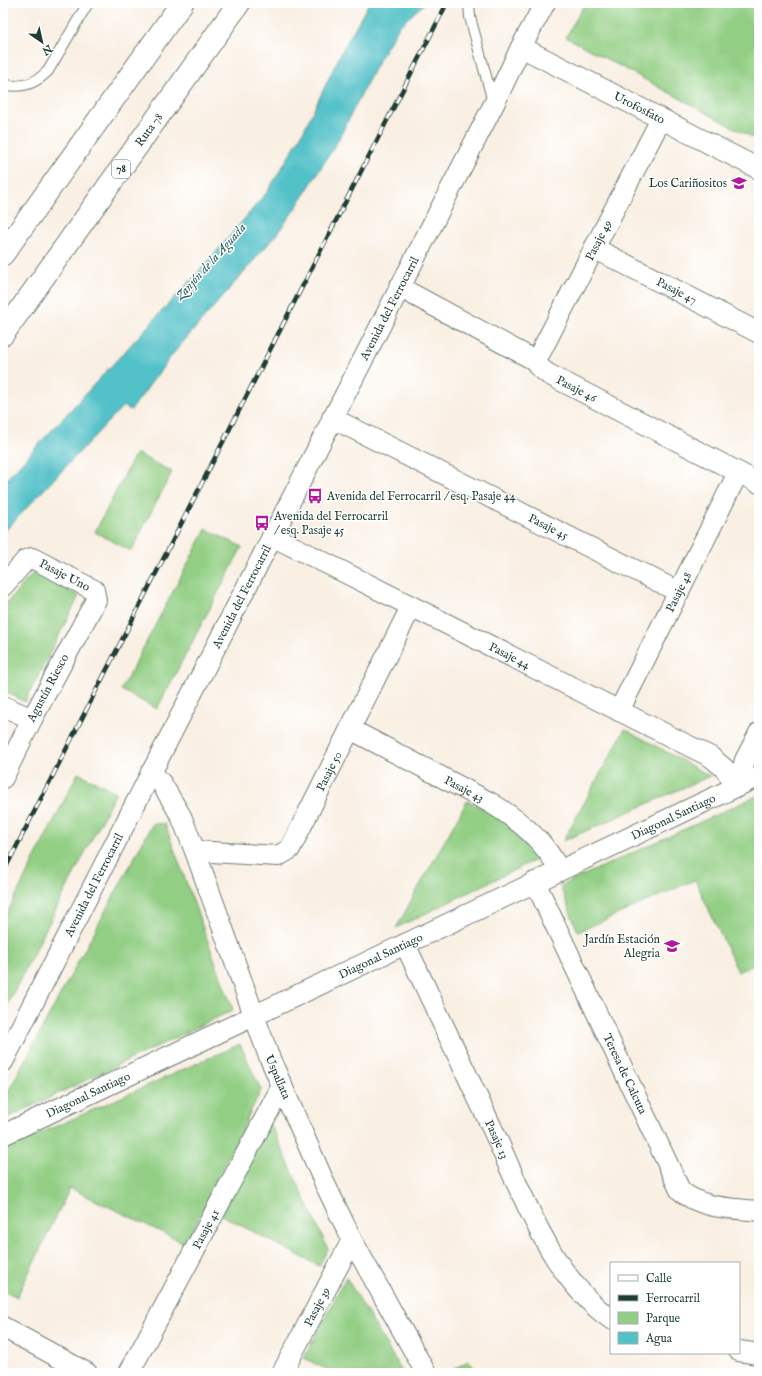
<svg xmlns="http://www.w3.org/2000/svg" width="762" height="1376" font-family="'IM FELL English',serif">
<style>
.green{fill:#92ce83;stroke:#58865c}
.water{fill:#53c1c8;stroke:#397f7e}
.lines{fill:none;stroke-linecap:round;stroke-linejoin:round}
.service-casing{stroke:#6b7b71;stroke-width:12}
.minor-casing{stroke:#6b7b71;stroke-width:22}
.motorway-casing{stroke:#6b7b71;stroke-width:24}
.service{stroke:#fff;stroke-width:10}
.minor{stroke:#fff;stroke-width:20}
.motorway{stroke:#fff;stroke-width:22}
.rail-casing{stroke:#1f3d34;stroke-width:4.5}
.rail{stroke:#fff;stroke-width:3;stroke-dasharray:9;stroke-linecap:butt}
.labels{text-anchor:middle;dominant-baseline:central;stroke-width:3;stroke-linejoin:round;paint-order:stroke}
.shield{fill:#fff;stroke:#627771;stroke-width:1}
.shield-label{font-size:11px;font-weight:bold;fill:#1f3d34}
.street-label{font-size:12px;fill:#1f3d34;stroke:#fff}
.poi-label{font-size:12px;fill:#1f3d34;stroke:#fff;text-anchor:end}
.water-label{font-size:13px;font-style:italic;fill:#2f6560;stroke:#fff}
</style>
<rect width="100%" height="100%" fill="#fff"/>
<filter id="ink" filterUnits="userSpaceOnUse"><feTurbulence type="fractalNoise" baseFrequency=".025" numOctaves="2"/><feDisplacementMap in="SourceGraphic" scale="8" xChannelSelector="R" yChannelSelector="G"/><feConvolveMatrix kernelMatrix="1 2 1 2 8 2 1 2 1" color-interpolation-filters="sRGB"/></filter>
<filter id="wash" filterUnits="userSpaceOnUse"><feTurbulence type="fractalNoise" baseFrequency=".012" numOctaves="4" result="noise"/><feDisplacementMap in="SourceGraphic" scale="16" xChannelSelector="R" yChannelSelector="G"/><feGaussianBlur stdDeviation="0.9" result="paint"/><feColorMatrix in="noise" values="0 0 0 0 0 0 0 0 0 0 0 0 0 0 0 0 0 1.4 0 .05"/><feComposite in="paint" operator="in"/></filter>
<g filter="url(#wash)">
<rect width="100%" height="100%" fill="#f9efe2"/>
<path class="green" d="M585,3H759V141L566,37Z
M136,453L172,472L131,551L95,532Z
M206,529L242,547L157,709L121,690Z
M34,572L79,596L25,702L3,690V607Z
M625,729L710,776L563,841Z
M78,773L116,792L3,1013V921Z
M759,795V962L738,972L695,880L578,932L560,886Z
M467,801L503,817L541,857L396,928Z
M153,823L165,824L233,1010L3,1120V1101Z
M240,1044L261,1090L186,1244L70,1188L17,1297L3,1290V1150Z
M269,1121L328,1249L319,1266L221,1215Z
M346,1277L403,1373H334L304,1358Z
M468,1361L480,1373H456L454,1369Z"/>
<path class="water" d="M369,3H425L399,26L374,69L336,144L295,209L276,235L172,355L131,410L123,406L3,533V483L212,257L267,192L301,136L343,49Z"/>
</g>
<g filter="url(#ink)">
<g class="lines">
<g class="service-casing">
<path id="service" d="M469,3L470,17L493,102
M3,84C21,89 35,84 48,71L88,3"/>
</g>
<g class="minor-casing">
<g id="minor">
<path id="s1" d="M521,47L759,169"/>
<path id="s2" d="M594,248L759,333"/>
<path id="s3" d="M399,287L536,361L538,366L548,374L759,483"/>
<path id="s4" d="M536,361L661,119"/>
<path id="s5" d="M332,418L679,592"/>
<path id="s6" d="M272,536L711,757L725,769L737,787"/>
<path id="s7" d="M3,586L26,560L32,558L94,590L96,600L32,719L3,778"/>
<path d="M3,706L32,719"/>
<path id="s8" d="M619,711L738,473"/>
<path id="s9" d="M350,729L491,803C518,820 546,841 559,871"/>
<path id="s10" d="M151,772L162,784L181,816L195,851L268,1054L325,1184L352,1240L426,1373"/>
<path d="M737,787L745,760L759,733"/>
<path id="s11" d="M195,851L278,856L290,849L411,607"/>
<path id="s12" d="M535,882L680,1190C700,1209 733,1208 759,1211"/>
<path id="s13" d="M405,944C434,1006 463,1067 492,1128C521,1191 552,1279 611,1319"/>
<path id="s14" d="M3,1062L494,104L521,47L545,3"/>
<path id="s15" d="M3,1135L759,776"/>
<path d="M3,1327L87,1373"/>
<path d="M739,1351L759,1354"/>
<path id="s16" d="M129,1373L282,1086"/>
<path id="s17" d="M282,1373L352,1240"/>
</g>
</g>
<g class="motorway-casing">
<g id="motorway">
<path d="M3,254L182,3"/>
<path id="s18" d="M3,334L239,3"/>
</g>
</g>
<use href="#service" class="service"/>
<use href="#minor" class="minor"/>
<use href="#motorway" class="motorway"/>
<g class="rail-casing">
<path id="rail" d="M3,873L447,3"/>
</g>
<use href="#rail" class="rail"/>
</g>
</g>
<defs>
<g id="school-bare" transform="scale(1.2)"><path d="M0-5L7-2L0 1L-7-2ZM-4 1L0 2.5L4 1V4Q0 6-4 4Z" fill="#b5179e" stroke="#fff" stroke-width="2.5" paint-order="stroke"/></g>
<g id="bus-bare" transform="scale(1.2)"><path d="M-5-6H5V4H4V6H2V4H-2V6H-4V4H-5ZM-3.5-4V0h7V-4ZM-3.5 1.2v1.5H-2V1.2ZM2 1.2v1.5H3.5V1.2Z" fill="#b5179e" stroke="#fff" stroke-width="2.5" paint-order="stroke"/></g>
</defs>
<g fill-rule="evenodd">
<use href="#school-bare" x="739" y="183"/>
<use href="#bus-bare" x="315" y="496"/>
<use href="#bus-bare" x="262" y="523"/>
<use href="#school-bare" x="672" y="946"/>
</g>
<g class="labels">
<rect class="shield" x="112" y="160" width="18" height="18" rx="3"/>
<g class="shield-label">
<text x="121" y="169">78</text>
</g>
<g class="street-label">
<text stroke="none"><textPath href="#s1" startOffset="133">Urofosfato</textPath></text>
<text stroke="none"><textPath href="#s18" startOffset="251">Ruta 78</textPath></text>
<text stroke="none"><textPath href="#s4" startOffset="136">Pasaje 49</textPath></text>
<text stroke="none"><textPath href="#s2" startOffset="93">Pasaje 47</textPath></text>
<text stroke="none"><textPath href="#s14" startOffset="847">Avenida del Ferrocarril</textPath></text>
<text stroke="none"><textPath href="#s3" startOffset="206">Pasaje 46</textPath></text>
<text stroke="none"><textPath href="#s5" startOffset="242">Pasaje 45</textPath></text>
<text stroke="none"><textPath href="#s7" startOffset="78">Pasaje Uno</textPath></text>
<text stroke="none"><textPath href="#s8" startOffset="133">Pasaje 48</textPath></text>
<text stroke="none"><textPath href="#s14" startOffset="523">Avenida del Ferrocarril</textPath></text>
<text stroke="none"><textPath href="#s6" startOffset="266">Pasaje 44</textPath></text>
<text transform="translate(48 688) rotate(-62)">Agustín Riesco</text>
<text stroke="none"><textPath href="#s11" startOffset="184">Pasaje 50</textPath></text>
<text stroke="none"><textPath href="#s9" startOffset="129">Pasaje 43</textPath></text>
<text stroke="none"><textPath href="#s15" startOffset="742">Diagonal Santiago</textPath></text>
<text stroke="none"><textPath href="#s14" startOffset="199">Avenida del Ferrocarril</textPath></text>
<text stroke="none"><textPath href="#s15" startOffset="418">Diagonal Santiago</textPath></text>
<text stroke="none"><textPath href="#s12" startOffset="212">Teresa de Calcuta</textPath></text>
<text stroke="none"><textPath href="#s10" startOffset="332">Uspallata</textPath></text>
<text stroke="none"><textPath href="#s15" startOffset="94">Diagonal Santiago</textPath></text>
<text stroke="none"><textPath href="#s13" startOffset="216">Pasaje 13</textPath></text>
<text stroke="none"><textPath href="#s16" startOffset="163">Pasaje 41</textPath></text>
<text stroke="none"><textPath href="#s17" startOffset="75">Pasaje 39</textPath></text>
</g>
<g class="poi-label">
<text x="727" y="183">Los Cariñositos</text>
<text x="327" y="496" text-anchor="start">Avenida del Ferrocarril / esq. Pasaje 44</text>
<text x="274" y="516" text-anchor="start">Avenida del Ferrocarril<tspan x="274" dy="14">/ esq. Pasaje 45</tspan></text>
<text x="660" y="939">Jardín Estación<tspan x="660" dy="14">Alegria</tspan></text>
</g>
<g class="water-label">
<text transform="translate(211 262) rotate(-48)">Zanjón de la Aguada</text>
</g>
</g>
<rect width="762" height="1376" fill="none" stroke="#fff" stroke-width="16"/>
<rect x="610" y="1262" width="130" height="92" fill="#ffffff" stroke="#a5b1ae"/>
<rect x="618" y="1275" width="20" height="6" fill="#ffffff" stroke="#a5b1ae"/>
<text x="646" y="1282" font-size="12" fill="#1f3d34">Calle</text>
<rect x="618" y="1295" width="20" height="6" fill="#1f3d34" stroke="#a5b1ae"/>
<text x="646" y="1302" font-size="12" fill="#1f3d34">Ferrocarril</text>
<rect x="618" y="1312" width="20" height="12" fill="#92ce83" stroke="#a5b1ae"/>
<text x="646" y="1322" font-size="12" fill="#1f3d34">Parque</text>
<rect x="618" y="1332" width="20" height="12" fill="#53c1c8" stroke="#a5b1ae"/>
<text x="646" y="1342" font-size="12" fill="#1f3d34">Agua</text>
<g transform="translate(42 42) rotate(146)" stroke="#ffffff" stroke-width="3" paint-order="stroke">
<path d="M0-3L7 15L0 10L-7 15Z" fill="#1f3d34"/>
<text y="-6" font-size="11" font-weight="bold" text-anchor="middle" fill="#1f3d34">N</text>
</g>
</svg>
